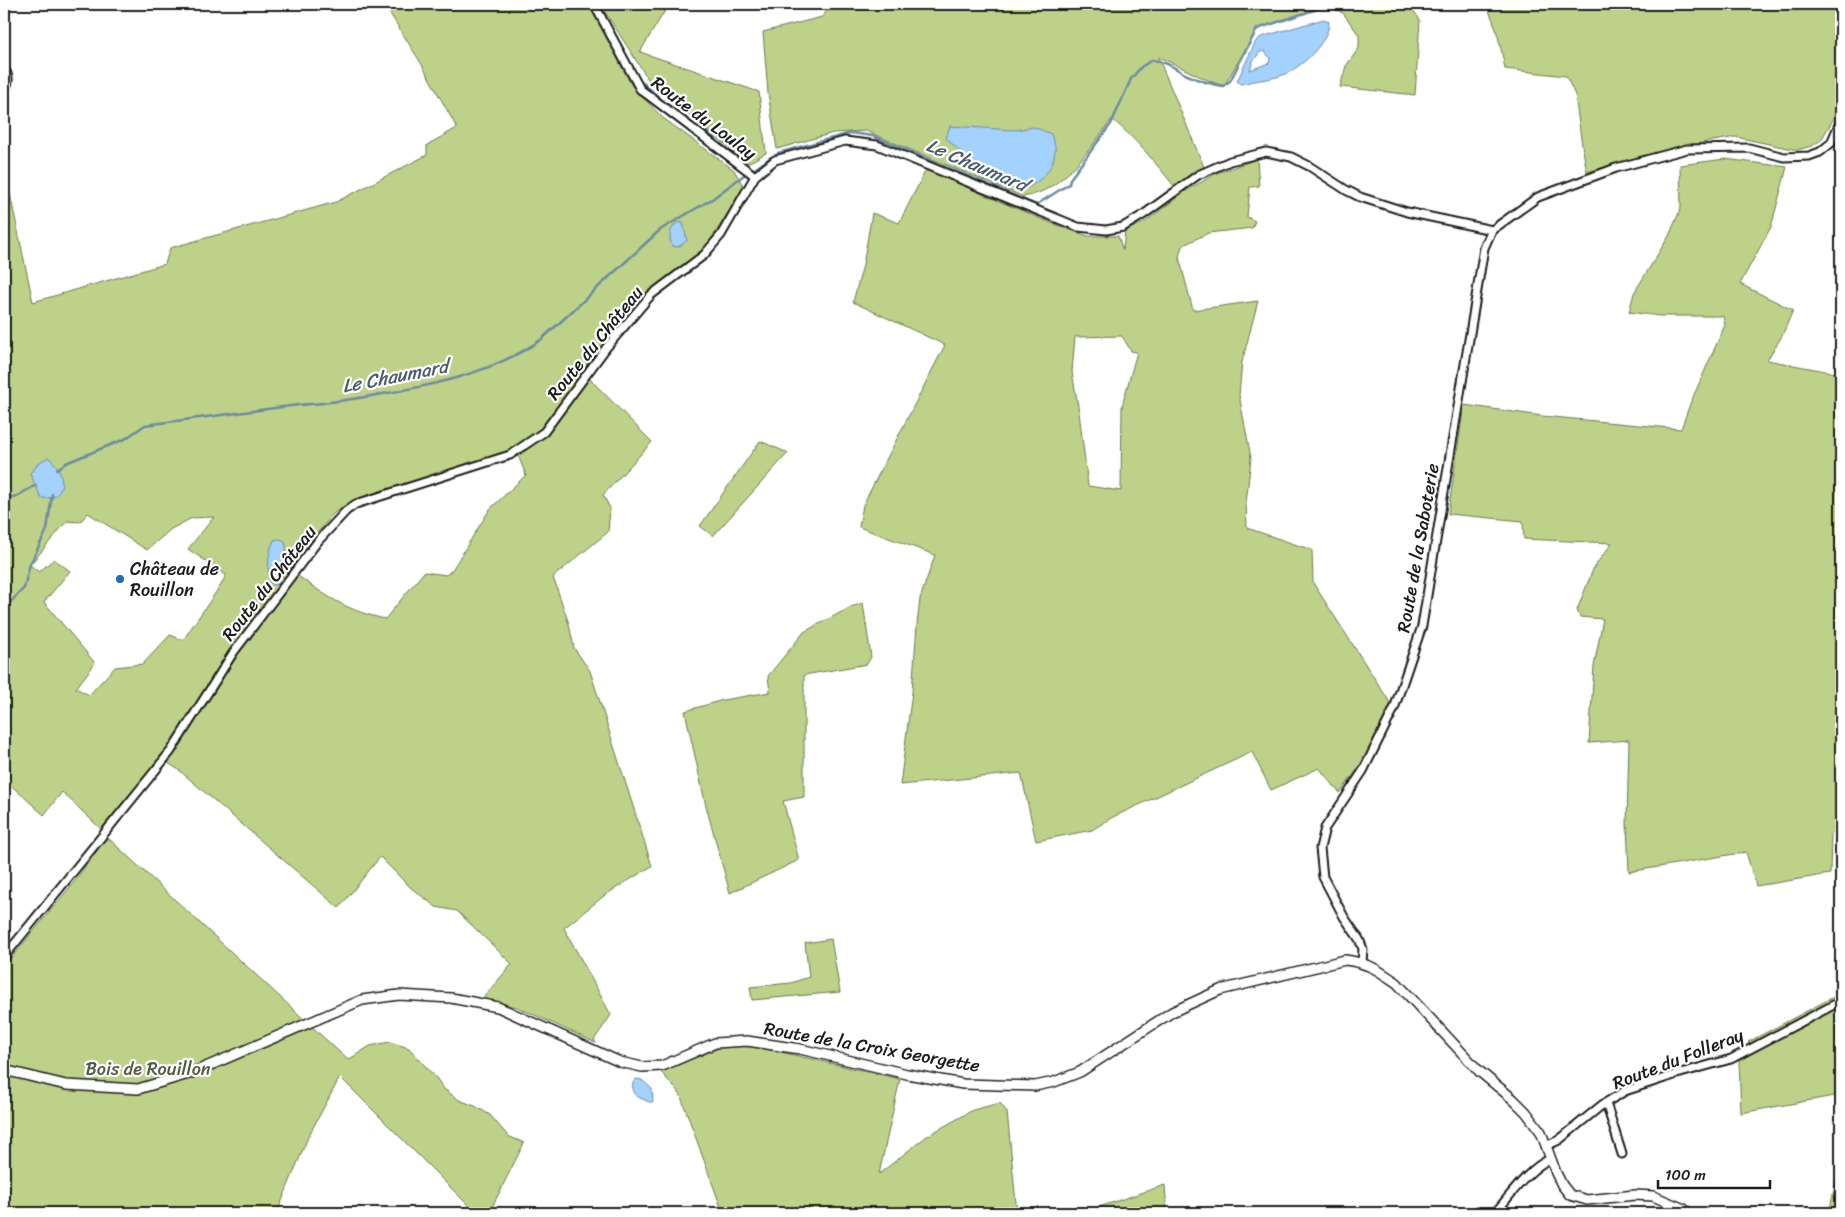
<svg xmlns="http://www.w3.org/2000/svg" width="1845" height="1217" font-family="Sriracha,sans-serif">
<style>
.green{fill:#bdd288;stroke:#6c7752;fill-rule:evenodd}
.water{fill:#a3d2ff;stroke:#6d89a4;fill-rule:evenodd}
.lines{fill:none;stroke-linecap:round;stroke-linejoin:round}
.stream{stroke:#6d89a4;stroke-width:2.5}
.minor-casing{stroke:#1c1c1c;stroke-width:11}
.tertiary-casing{stroke:#1c1c1c;stroke-width:12}
.minor{stroke:#fff;stroke-width:7}
.tertiary{stroke:#fff;stroke-width:9}
.poi-dot{fill:#1f6fb2;stroke:#fff;stroke-width:2}
.labels{text-anchor:middle;dominant-baseline:central;stroke-width:4.5;stroke-linejoin:round;paint-order:stroke}
.street-label{font-size:18px;fill:#1c1c1c;stroke:#fff}
.poi-label{font-size:18px;fill:#1c1c1c;stroke:#fff;text-anchor:start}
.park-label{font-size:18px;fill:#545c42;stroke:#fff}
.water-label{font-size:19px;font-style:italic;fill:#4b5c6b;stroke:#fff}
</style>
<rect width="100%" height="100%" fill="#fff"/>
<filter id="ink" filterUnits="userSpaceOnUse"><feTurbulence type="fractalNoise" baseFrequency=".02" numOctaves="2"/><feDisplacementMap in="SourceGraphic" scale="10" xChannelSelector="R" yChannelSelector="G"/><feConvolveMatrix kernelMatrix="1 2 1 2 8 2 1 2 1" color-interpolation-filters="sRGB"/></filter>
<g filter="url(#ink)">
<path class="green" d="M384,4H588L632,86L663,118L734,170L744,187L707,246L637,305L583,372L652,442L603,495L610,508L608,532L553,577L569,624L574,648L590,671L652,866L605,895L564,928L611,1015L594,1040L596,1043L517,1007L481,1000L512,964L457,911L436,907L410,887L380,857L339,908L179,770L160,758L101,829L62,792L44,815L4,779V169L6,175L33,302L165,264L170,248L336,202L427,155V145L457,128L421,63ZM515,448L526,475L490,509L452,570L446,575L424,572L385,619C344,610 325,595 291,571L307,546L334,513L363,498L507,452ZM88,513L147,550L171,529L192,518L214,517L188,549L226,575L221,585L183,640L170,635L143,664L115,667L89,695L76,688L95,663L44,602L70,571L54,559L39,572L30,565L67,521L80,522Z
M600,4H669L640,52L759,92L766,153L748,163L650,82Z
M832,4H1409L1420,20L1415,95L1340,87L1346,66L1359,48V35L1343,13L1330,7L1314,10L1257,29L1224,86C1201,79 1181,66 1158,57L1204,167L1174,186C1155,162 1136,139 1112,119C1089,149 1064,191 1023,197L866,131L833,133L777,149L768,93L763,32L822,17Z
M1486,4H1841V99L1834,118L1821,140L1812,146L1797,150L1736,137L1673,148L1587,172L1582,145L1575,95L1566,76L1505,69C1501,47 1496,24 1486,4Z
M1257,159L1259,186L1250,187L1247,217L1255,221L1252,228L1208,233L1182,246L1179,257L1193,310L1258,301L1242,362L1239,395L1251,458L1246,503L1247,528L1312,550L1313,583L1391,704L1365,759L1340,793L1319,768L1271,790L1252,752L1111,818L1092,830L1036,841L1021,773L900,785L912,692L917,625L920,599L935,555L859,527L863,505L945,345L853,302L863,265L872,213L899,223L926,170L1051,223L1088,236H1118L1123,250L1125,231L1145,222L1184,192L1217,173ZM1122,336L1131,351L1137,352L1122,406L1121,491L1088,486L1079,412L1072,372L1075,337Z
M1725,159L1787,167L1771,227L1740,284L1793,310L1782,336L1767,360L1841,374V811L1831,834L1830,874L1756,886L1746,852L1629,872L1627,824L1629,740L1589,743L1594,666L1603,619L1580,617L1577,610L1594,567L1612,543L1524,539L1523,521L1448,514L1464,405L1542,416L1681,429L1690,404L1725,325L1723,316H1660L1629,312L1634,293L1669,236L1681,208L1680,165Z
M760,441L788,453L713,536L700,526Z
M863,603L871,657L867,664L804,675V797L783,801L799,860L730,893L706,806L685,711L723,700L770,692L768,676L804,632L851,607Z
M107,837L348,1060L370,1046L389,1042L409,1048L437,1079L444,1089L459,1100L475,1106L490,1115L508,1136L524,1143L489,1213H465L469,1206L340,1077L308,1137L277,1213H4V967L74,882Z
M831,939L840,992L752,1000L750,987L791,983L809,977L805,943Z
M1841,993V1097L1834,1096L1741,1113L1739,1061L1755,1051L1748,1042Z
M724,1046L758,1047L900,1079L879,1174L927,1136L973,1110L1000,1103L1007,1112L1017,1213H723L680,1094L661,1072Z
M1841,1158V1213H1829Z
M1165,1185L1167,1213H1067L1090,1210Z"/>
<path class="water" d="M1324,19L1329,22C1329,43 1299,70 1280,76C1268,80 1254,80 1241,84L1237,81L1256,41L1261,37ZM1264,51L1270,58L1269,63L1250,70L1253,61L1260,52Z
M950,126L1015,130L1034,127L1051,134C1052,139 1056,145 1055,150C1054,170 1040,182 1023,190L981,172L946,138Z
M678,222L683,223L687,241L678,247L672,246C668,236 670,228 678,222Z
M48,457C65,470 70,501 41,498L30,473L36,467L37,464Z
M280,539L285,541C288,554 285,573 278,584L274,585L270,583C267,570 268,552 274,540Z
M636,1079L642,1080L652,1089L653,1102H649L636,1096C633,1090 630,1084 636,1079Z"/>
<g class="lines">
<path class="stream" d="M599,4L640,80L664,102L695,125L705,130L742,162
M778,153L851,133L873,136L1036,205L1069,184L1070,179L1111,124L1131,79L1141,67L1152,60C1167,62 1173,67 1185,74C1198,80 1209,84 1223,86L1230,81L1257,29L1314,10L1323,4
M750,169H755L771,157
M57,469L66,463L125,439L145,425L298,405C323,404 346,400 371,396C430,386 492,374 542,339L660,230L712,199L744,175
M4,499L17,496L36,485
M4,609L24,588L30,564L47,530L52,494"/>
<g class="minor-casing">
<path id="minor" d="M594,4L640,89L755,176
M4,69C9,75 10,83 4,89
M4,957L171,751L233,653L318,541L346,511L356,504L510,455L544,432L606,348L651,295L704,255L721,235L755,176L775,160L845,141L877,145L1078,227L1106,230L1123,227L1143,215L1198,175L1230,161L1266,152L1291,157L1309,166L1346,190L1360,197L1407,212L1492,230
M1362,962L1363,949L1359,939L1344,917L1323,877L1320,848L1325,828L1363,771L1394,709L1422,626L1484,248L1492,230L1538,197L1616,168L1687,149L1749,148L1784,157L1809,156L1820,152L1831,143L1841,120
M1606,1103L1622,1154
M1546,1146L1559,1140L1602,1105L1625,1091L1677,1074L1731,1059L1841,1001
M1495,1213C1511,1195 1528,1169 1550,1159"/>
</g>
<g class="tertiary-casing">
<path id="tertiary" d="M4,1070L66,1085L138,1089L192,1073L362,1000L399,995L451,998L498,1007L620,1062L642,1067L662,1066L715,1043L747,1041L800,1049L907,1074L963,1084L1035,1086L1054,1082L1080,1072L1172,1012L1220,990L1345,960C1369,963 1378,970 1397,983L1479,1071L1513,1099L1526,1112L1541,1132L1556,1173L1562,1185L1570,1195L1587,1200L1635,1195L1653,1196L1684,1209L1688,1213"/>
</g>
<use href="#minor" class="minor"/>
<use href="#tertiary" class="tertiary"/>
</g>
</g>
<circle class="poi-dot" cx="120" cy="579" r="5"/>
<g class="labels">
<g class="street-label">
<text transform="translate(704 118) rotate(37)">Route du Loulay</text>
<text transform="translate(595 343) rotate(-51)">Route du Château</text>
<text transform="translate(1418 548) rotate(-80)">Route de la Saboterie</text>
<text transform="translate(269 583) rotate(-52)">Route du Château</text>
<text transform="translate(872 1047) rotate(10)">Route de la Croix Georgette</text>
<text transform="translate(1678 1059) rotate(-21)">Route du Folleray</text>
</g>
<g class="poi-label">
<text x="130" y="569">Château de<tspan x="130" dy="21">Rouillon</tspan></text>
</g>
<g class="park-label">
<text x="148" y="1069">Bois de Rouillon</text>
</g>
<g class="water-label">
<text transform="translate(977 165) rotate(23)">Le Chaumard</text>
<text transform="translate(395 376) rotate(-11)">Le Chaumard</text>
</g>
</g>
<rect width="1845" height="1217" fill="none" stroke="#fff" stroke-width="20"/>
<rect x="10" y="10" width="1825" height="1197" fill="none" stroke="#1c1c1c" stroke-width="2" filter="url(#ink)"/>
<path d="M1658 1180v8h112v-8" fill="none" stroke="#1c1c1c" stroke-width="2.5"/>
<text x="1665" y="1180" font-size="15" fill="#1c1c1c" stroke="#ffffff" stroke-width="4" paint-order="stroke">100 m</text>
</svg>
